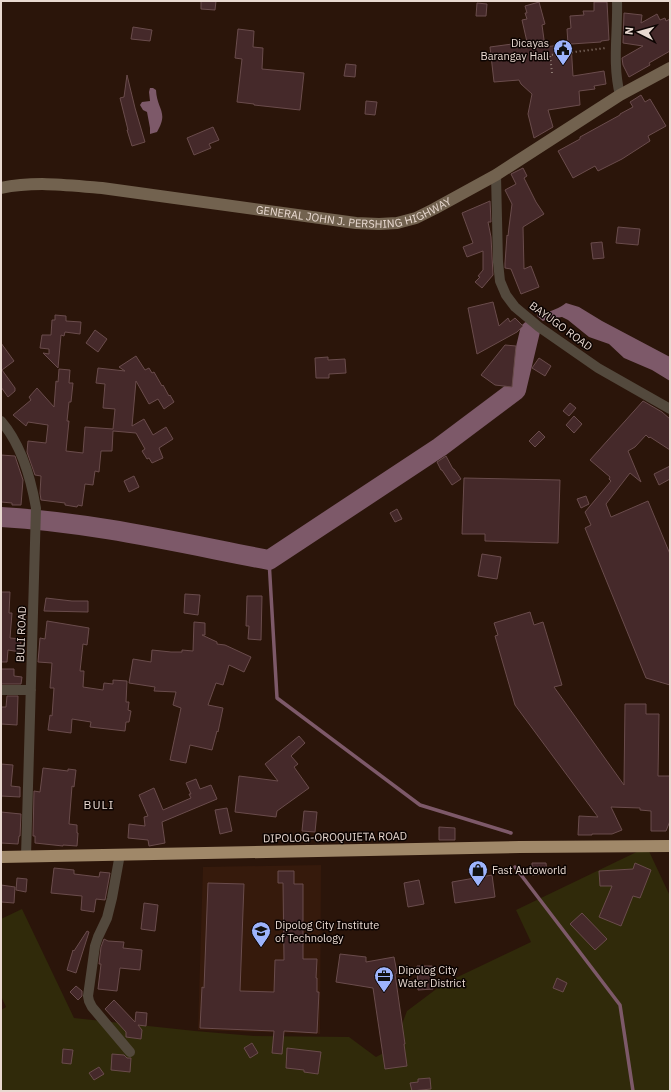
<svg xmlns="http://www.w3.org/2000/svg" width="671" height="1092" font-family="'IBM Plex Sans',sans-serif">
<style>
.built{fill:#361a0c}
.green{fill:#302a0a}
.water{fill:#7d5969}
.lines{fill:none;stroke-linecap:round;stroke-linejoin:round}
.stream{stroke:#7d5969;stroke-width:3.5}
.river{stroke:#7d5969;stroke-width:20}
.building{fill:#45292a;stroke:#6a4c4c}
.path{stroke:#917e75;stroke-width:2;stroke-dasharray:1 3;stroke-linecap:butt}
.street{stroke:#53493d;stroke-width:10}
.secondary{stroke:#72624f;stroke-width:12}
.highway{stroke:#a08869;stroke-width:12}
.labels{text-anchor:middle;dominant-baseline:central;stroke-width:3;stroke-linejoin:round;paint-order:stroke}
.poi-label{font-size:11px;fill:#e9d9d1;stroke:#0c0402;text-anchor:start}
.street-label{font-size:11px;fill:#e9d9d1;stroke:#0c0402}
.neighbourhood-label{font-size:12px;letter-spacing:1px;fill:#e9d9d1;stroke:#0c0402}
</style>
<rect width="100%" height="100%" fill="#2b150a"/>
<path class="built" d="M321,865L320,1034L198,1030L203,867Z"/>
<path class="green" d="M647,847L670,896V1091H1V1010L6,1007L1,996V919L22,909L74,1018L195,1031L254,1036L349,1037L376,1057L393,1048L407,1011L443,984L531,942L516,910Z"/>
<path class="water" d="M150,88H153L156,90C157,110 169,112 157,132L150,134V128L147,112L143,110L140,105L142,102L150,101L149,92Z
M566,303L579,307L602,321L670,357V381L652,370L624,358L609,344L589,337L568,320L562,317L547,319L543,321L537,316L539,312C549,313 558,309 566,303Z"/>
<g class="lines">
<path class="stream" d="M269,560L277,698L420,805L511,833
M515,867L620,1005L633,1091"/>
<path class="river" d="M1,517C91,522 180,543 269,560L440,447L516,390L530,331"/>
</g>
<path class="building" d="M201,1H216L215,10L201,9Z
M539,2L545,24L542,25L545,47L568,44L567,29L571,28L570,16L584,15L583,11H594V2H607L609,40L601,41V42L571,44L573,76L604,71L606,84L594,86L595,89L579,91L580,105L548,110L553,127L534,138L528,114L532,94L521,84L519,80L494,82L490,47L527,42L522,20L527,19L525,13H527L525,6Z
M477,3L487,4L486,16H476Z
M624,13L642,15L641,23L657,14L660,20L665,18L666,21L670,19V51L649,63L650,65L629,77L623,65L622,58L643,46L623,43Z
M133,27L152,30L150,41L131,39Z
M238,29L254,31L253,47L263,48L262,69L304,73L300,110L254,105V104L237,102L242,59L235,58Z
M346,64L356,65L355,77L344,76Z
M127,75L135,108L145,142L132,146L127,130H128L120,98L124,97Z
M641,95L645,102L650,99L666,126L648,136L650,141L622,159L598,171L595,166L573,178L558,151L580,139V137L620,115V114L633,107L630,102Z
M366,101L377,102L375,115L365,114Z
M213,127L219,140L209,144L211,148L194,155L187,138Z
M523,168L527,176L524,178L536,202L544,214L523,227L524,269L531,266L539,287L521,294L511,269L505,268V263L507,235L508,236L509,227L512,204L505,190L516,184L511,174Z
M490,201L491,222H488L491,237L493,275L482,288L475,282L480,277L478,276L483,270V251L467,257L463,247L473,243L462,213Z
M618,227L640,229L638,245L616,243Z
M602,242L604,258L593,259L591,243Z
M493,302L499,326L508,318L510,322L515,318L523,326L517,332L477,354L468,308Z
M55,315L66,316V321L81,322L80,334L65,332L64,336L61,335L58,368L43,353L49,354V349L40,348L42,335H51L52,320H55Z
M95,330L107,339L98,352L86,343Z
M1,343L14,361L2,370L15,388V391L8,397L1,387Z
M505,345L516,346L512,387L495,385L481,375Z
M136,356L145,370L149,368L152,373L154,372L162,386L163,385L169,396L170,395L174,402L164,409L158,399L149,404L136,381L132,426L144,419L153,435L166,427L173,439L159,448L163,458L152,463L149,458L147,459L142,451L145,449L136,433L113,431L112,451H101L99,472L95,471L93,485L85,484L82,506L78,505L77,507L65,505V503L41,500L40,493L41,476L35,475L27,452L28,441L46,443L48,425L28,422L26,426L13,415L31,400L29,397L37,388L54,407L56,381L58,382L59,369L70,370L69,383H73L71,402H69L67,421H69L66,451L83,453L85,427L113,429L115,409L103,408L105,384L96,383L98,368L125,371L119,367Z
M328,357V360L345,359L346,373L329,374V378H316L315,358Z
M539,358L551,366L545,376L532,368Z
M643,401L662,412L670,419V450L650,437L649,438L646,435L635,447L628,451L641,482L630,473L606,504L611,517L648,501L670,554V685L646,678L585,528L591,525L585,512L611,481L609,479L610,477L590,460Z
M570,403L576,408L569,416L563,411Z
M574,416L582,424L574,433L566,425Z
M539,431L545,437L535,447L529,441Z
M1,455L15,456L23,480L21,505H12V503L1,502Z
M446,456L453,469H454L461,479L452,485L442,470H441L437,462Z
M670,466V479L659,485L654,474Z
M134,476L139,487L129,492L124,481Z
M464,478L560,480L558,543L485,541V534H462Z
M586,496L589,504L581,508L577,499Z
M397,509L402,519L395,522L390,513Z
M482,554L501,557L497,579L478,576Z
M1,592H10L9,613H12L10,638L21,639L20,652L8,650L7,662H1Z
M185,594L200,595L198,615L184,613Z
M247,596H262L261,640L248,639L249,626H246Z
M46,598L72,601H88V612L44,611Z
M530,612L534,625L543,622L562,685L554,687L624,785L625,704H646V714H659L658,776H670V821L666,831H651V811L640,810V808L611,807L622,830L612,834H592V835H578L579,816L598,817L515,705L495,636L498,635L494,623Z
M47,621L89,628L87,645L83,644L80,671H84L83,687L103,690L104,683L113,684V680L127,681L126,702H129L128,710L131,711L129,722H126L125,731L90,727L91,722L72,719L71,733L48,730L50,715L52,716L54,688H50L52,663L38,662L40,638L45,639Z
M194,622L205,623V635H202L217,642V644L225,645L251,657L244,672L229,665L223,685L216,683L208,705L223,708L218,732L217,731L212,750L190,745L186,763L170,760L181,708L173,705L176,692L154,691L155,687L129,683L133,659L151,662L152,650L171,652H182V650L193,651Z
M1,669H14V676L22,677L21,684H1Z
M7,696H18L17,725L1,724V707H6Z
M299,736L305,743L291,756L298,764L294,767L309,788L277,811L276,817L235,812L239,776L278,781L265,764Z
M1,764L13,765L11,786L20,787V797L1,796Z
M43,768L68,771V769L76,770L74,787L72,786L69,824L77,825V833H78L77,846L63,845V846L35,843V836H33L34,791L40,792Z
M196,779L200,789L211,785L217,799L162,822L165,843L149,846L148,840L128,838L129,824L145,826L144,817L148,816L139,795L154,788L163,810L191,798L189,794H191L186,783Z
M227,808L232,831L220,834L215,810Z
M304,811L317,812L315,832L302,831Z
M1,812L21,814L20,836H19L18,844L1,843Z
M439,827L455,828V840H439Z
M532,863H546L547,874L532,875Z
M635,863L651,870L640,898L633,896L621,926L599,917L612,886H600L599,871L633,869Z
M54,868L74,870V874L99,877L100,872L110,873L105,900L96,899L94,912L81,910L82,896L51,893Z
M278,871H294V884H303V959H317L316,978H317V992H319L317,1033L284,1031L282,1054L272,1053L274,1031L200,1028L202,987L204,988L208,883L244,884L240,991L274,992L275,960H284L283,883H278Z
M492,875L495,897L455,903L452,882Z
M17,878L27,879L26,892L16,890Z
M419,880L424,904L408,907L404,883Z
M1,885L15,887L14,903L1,902Z
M144,903L158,905L155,931L141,929Z
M582,913L607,939L595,950L570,924Z
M87,931L89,932L76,973L67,970L73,950L74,951Z
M104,939L108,941L124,942L123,948L142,950L140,970L120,968L117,991L98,989L101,964H99L101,947Z
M340,954L366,957V962L394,957L397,973L395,974L405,1044H404L407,1066L385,1069L373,988L336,982Z
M417,966H432L433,989L418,990Z
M557,978L567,983L563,992L553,988Z
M76,986L82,991V996L78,1000L70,992Z
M114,1000L135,1022L136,1012L147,1013L146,1026L138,1025L142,1030L141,1039L126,1037V1032L105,1009Z
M252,1043L258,1053L250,1058L244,1048Z
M287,1048L321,1052L318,1074L304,1072V1070L286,1068Z
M63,1049L73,1050L71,1064L62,1063Z
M112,1054L124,1055L127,1058H131L130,1072L111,1070Z
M99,1067L104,1074L94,1080L89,1073Z
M430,1078L431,1089L412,1091L410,1083L418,1082V1079Z"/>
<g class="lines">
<path class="path" d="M552,73L550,55L606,48"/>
<path class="street" d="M617,1C618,33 612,63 620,95
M496,175L498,262L500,281L506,295L515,307L539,327L598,368L670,409
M1,421C21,444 31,479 36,508L26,856
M1,690H31
M120,854L112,898L107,918L98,937L95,946L88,996L89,1001L92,1007L130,1052"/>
<path class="secondary" id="s1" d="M1,188C34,181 68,185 102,188L356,223L379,224L397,223L416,218L434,209L496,175L620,95L670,68"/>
<path class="highway" d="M1,857L520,847L670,846"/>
</g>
<defs>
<g id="civic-pin" transform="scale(1)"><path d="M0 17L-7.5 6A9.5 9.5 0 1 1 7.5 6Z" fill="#9db4fd" stroke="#0c0402"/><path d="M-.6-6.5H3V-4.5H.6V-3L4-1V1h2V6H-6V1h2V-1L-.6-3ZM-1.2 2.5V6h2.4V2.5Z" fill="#111"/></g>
<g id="shop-pin" transform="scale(1)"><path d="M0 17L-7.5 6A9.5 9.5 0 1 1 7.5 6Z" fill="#9db4fd" stroke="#0c0402"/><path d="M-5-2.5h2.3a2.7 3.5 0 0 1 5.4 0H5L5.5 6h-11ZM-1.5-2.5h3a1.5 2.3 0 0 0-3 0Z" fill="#111"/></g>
<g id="university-pin" transform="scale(1)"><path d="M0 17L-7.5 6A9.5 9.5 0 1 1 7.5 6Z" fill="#9db4fd" stroke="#0c0402"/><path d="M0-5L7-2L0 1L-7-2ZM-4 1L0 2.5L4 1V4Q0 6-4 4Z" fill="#111"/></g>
<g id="office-pin" transform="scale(1)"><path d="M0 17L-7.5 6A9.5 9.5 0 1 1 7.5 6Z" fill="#9db4fd" stroke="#0c0402"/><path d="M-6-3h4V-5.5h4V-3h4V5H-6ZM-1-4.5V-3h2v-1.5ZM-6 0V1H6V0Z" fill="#111"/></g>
</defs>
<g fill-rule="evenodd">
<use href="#civic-pin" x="563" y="49"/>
<use href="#shop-pin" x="478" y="870"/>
<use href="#university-pin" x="261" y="931"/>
<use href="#office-pin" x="384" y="976"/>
</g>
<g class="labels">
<g class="poi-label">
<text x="549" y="43" text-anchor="end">Dicayas<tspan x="549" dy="13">Barangay Hall</tspan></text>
<text x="492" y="870">Fast Autoworld</text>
<text x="275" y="925">Dipolog City Institute<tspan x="275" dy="13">of Technology</tspan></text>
<text x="398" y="970">Dipolog City<tspan x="398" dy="13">Water District</tspan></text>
</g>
<g class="street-label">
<text stroke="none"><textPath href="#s1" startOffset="357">GENERAL JOHN J. PERSHING HIGHWAY</textPath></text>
<text transform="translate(561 326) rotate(36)">BAYUGO ROAD</text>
<text transform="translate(21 634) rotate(-88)">BULI ROAD</text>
<text transform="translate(335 837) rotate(-1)">DIPOLOG-OROQUIETA ROAD</text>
</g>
<g class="neighbourhood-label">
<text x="99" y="804">BULI</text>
</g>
</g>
<rect width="671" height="1092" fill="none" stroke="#e9d9d1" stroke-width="4"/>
<g transform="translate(639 32) rotate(276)" stroke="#0c0402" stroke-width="3" paint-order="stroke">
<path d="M0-3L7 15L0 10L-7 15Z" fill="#e9d9d1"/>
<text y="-6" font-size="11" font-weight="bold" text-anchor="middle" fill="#e9d9d1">N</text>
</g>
</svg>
